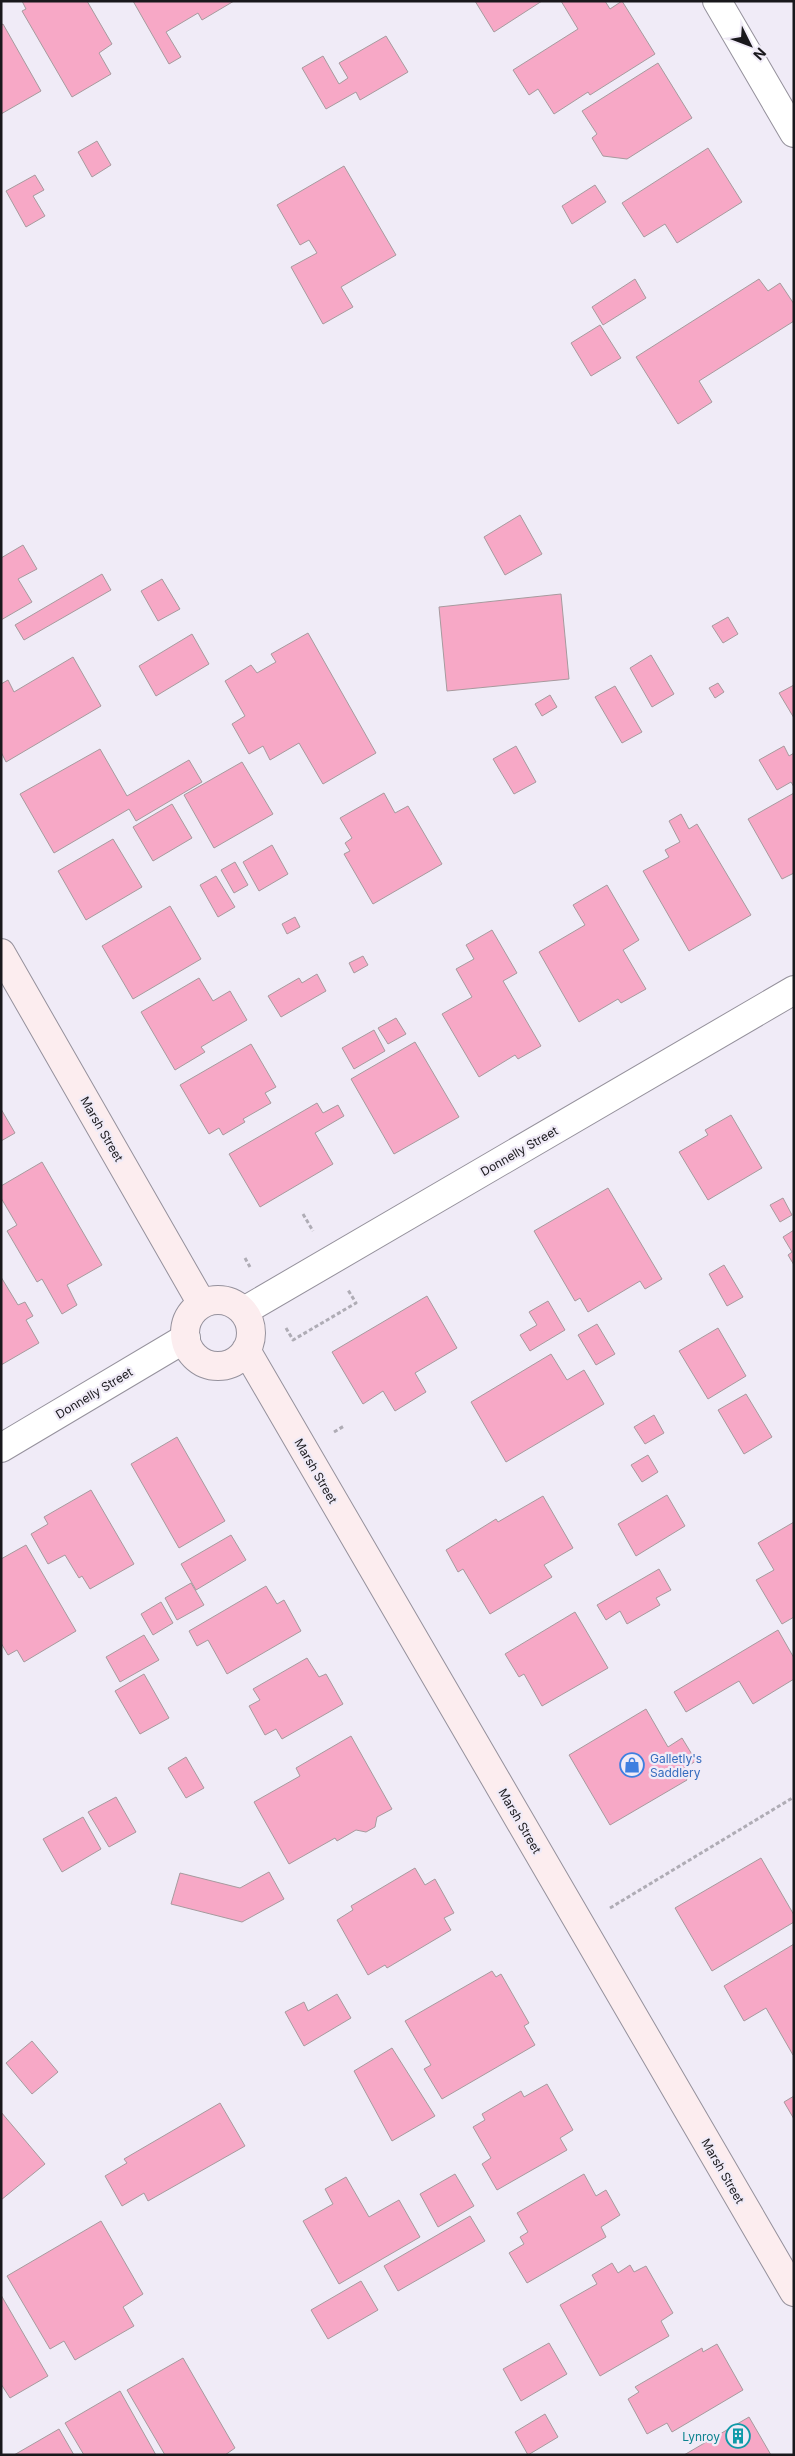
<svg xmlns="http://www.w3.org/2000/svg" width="795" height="2456" font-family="Inter,sans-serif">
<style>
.building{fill:#f7a8c6;stroke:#a79a9e}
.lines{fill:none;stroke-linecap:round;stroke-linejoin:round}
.minor-casing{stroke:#95919c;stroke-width:30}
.tertiary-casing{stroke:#95919c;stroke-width:30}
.secondary-casing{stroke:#95919c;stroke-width:30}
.path{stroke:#afacb5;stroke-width:3;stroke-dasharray:4 2.5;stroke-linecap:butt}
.minor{stroke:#fff;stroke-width:28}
.tertiary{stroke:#fff;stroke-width:28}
.secondary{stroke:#fcedef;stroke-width:28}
.labels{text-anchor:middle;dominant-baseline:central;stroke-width:4.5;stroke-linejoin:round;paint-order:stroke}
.street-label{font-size:12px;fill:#19181c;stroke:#f0ebf7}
.shop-label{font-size:12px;fill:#366cbe;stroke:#f0ebf7;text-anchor:start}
.culture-label{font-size:12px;fill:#0d838f;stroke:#f0ebf7;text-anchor:end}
</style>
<rect width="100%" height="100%" fill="#f0ebf7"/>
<path class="building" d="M22,1H87L112,44L99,53L111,74L72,97L22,11L26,9Z
M133,1H234L202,20L198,13L166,32L181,57L169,64Z
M475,1H542L494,32Z
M561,1H605L610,9L622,1L655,54L590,95L588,92L554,114L538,89L529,95L513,70L578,29Z
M3,24L41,91L1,114V25Z
M386,36L408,72L360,100L356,92L326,109L302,68L323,56L339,84L348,78L339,63Z
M658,63L692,118L627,159L603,156L592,138L597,134L582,111Z
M97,141L111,165L92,177L78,152Z
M708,148L742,202L677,243L665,224L644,237L622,203Z
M344,166L396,255L341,287L353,307L323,324L291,267L317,253L309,240L300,245L277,205Z
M35,175L44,190L33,196L45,216L26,227L6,191Z
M595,185L606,202L572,224L562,206Z
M635,279L646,298L603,325L592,307Z
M759,279L768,291L780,283L794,304V321L699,381L712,402L678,424L636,357Z
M600,325L621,358L591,376L571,343Z
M520,515L542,554L505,575L484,537Z
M23,545L37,569L18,579L32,602L1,620V558Z
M102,574L111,590L24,640L15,625Z
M162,579L180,609L158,621L141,591Z
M561,594L569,679L447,691L439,607Z
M728,617L738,634L723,643L712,626Z
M308,633L376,753L323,784L299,743L270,760L263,746L249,754L232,724L245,716L225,681L251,665L257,673L276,662L271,654Z
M192,634L209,664L156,696L139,666Z
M651,655L674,694L652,707L630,668Z
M73,657L101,706L6,762L1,752V684L8,680L14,692Z
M718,683L724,692L715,698L709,688Z
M794,685V718L779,693Z
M615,686L642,732L622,743L595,697Z
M550,695L557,707L542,716L535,704Z
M516,746L536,782L514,794L493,759Z
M784,746L789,756L794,753V787L791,782L777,790L759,760Z
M100,749L127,796L189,760L202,782L136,821L129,809L54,853L20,794Z
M242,762L273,814L214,848L184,795Z
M384,793L395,813L408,806L442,864L373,904L344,854L350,851L345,843L352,838L340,818Z
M794,793V873L782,879L748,819Z
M172,804L192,838L153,861L133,827Z
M681,814L689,829L697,824L751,915L689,951L643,871L669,857L665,850L680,842L669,821Z
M113,839L142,887L86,920L58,871Z
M272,845L288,874L259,891L243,862Z
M235,862L248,885L234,893L221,870Z
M216,876L235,907L218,917L200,885Z
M607,885L639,940L623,950L646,989L621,1003L618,999L579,1022L539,952L585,925L573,905Z
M170,906L201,959L133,999L102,946Z
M295,917L300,927L287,934L282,924Z
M492,930L517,973L503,981L541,1046L518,1059L515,1055L479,1077L442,1014L472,997L456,969L474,959L466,945Z
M363,956L368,965L354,973L349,963Z
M317,974L326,991L281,1017L268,996L299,978L302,983Z
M199,978L213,1001L230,991L247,1020L201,1047L205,1052L175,1070L141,1012Z
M396,1018L406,1034L388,1044L378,1028Z
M374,1030L385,1051L354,1069L342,1048Z
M415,1042L459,1117L394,1154L351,1079Z
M251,1044L276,1087L265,1093L271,1103L243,1119L245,1122L223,1135L219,1128L209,1134L180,1085Z
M317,1103L323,1113L338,1105L344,1116L315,1133L333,1164L260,1207L229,1154Z
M1,1109L15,1133L1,1141Z
M731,1115L762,1168L708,1200L679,1152L708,1135L705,1130Z
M42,1162L102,1265L67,1285L77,1305L62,1314L42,1279L37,1282L7,1231L17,1225L1,1198V1186Z
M608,1188L662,1279L645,1289L640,1281L588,1312L580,1298L575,1301L534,1231Z
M783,1198L792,1215L780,1222L770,1205Z
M794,1230V1265L788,1255L792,1252L783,1237Z
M724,1265L743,1297L727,1306L709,1274Z
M1,1277L18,1305L25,1302L33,1316L26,1320L39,1343L1,1365Z
M427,1296L457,1348L415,1373L426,1392L395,1411L383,1391L363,1404L332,1352Z
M548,1301L565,1330L530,1351L520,1335L537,1325L529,1312Z
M597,1324L615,1354L596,1365L578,1335Z
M718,1328L746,1376L708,1399L679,1351Z
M551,1354L567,1380L584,1370L604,1404L506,1462L471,1402Z
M746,1394L772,1437L744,1454L718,1410Z
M654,1415L664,1433L645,1444L634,1427Z
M177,1437L225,1521L179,1548L131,1464Z
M648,1455L658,1472L642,1482L631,1465Z
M91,1490L134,1564L90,1589L82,1576L79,1578L65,1555L48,1564L31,1534L48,1524L44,1517Z
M667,1495L685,1526L636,1556L618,1524Z
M543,1496L573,1548L544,1565L552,1577L490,1614L463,1569L458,1572L446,1550L496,1519L498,1522Z
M794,1522V1617L782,1624L756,1580L774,1570L758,1543Z
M231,1535L246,1560L196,1590L181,1564Z
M26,1545L76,1631L24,1662L17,1650L8,1655L1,1643V1559Z
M659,1569L671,1590L656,1598L660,1605L627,1624L620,1611L606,1620L597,1605Z
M191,1583L204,1605L177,1620L165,1598Z
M266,1586L277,1604L284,1600L301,1631L227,1674L208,1640L197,1646L189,1631Z
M161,1602L173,1623L153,1635L141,1614Z
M575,1612L608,1668L542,1706L524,1674L519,1677L505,1654Z
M778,1630L794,1658V1679L753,1704L739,1681L686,1712L674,1692Z
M144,1635L159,1660L120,1682L106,1657Z
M307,1658L319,1677L326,1674L343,1704L282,1739L276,1729L265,1735L249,1706L260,1700L253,1689Z
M144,1674L169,1718L140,1734L115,1691Z
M646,1709L668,1747L682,1738L696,1761L681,1770L687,1780L610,1825L569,1755Z
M351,1736L392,1809L377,1817L375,1827L366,1832L356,1830L337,1841L335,1838L289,1864L254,1802L300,1776L296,1768Z
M186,1757L204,1788L186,1798L168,1768Z
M116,1797L136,1832L109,1847L88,1812Z
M83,1817L101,1849L62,1872L43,1839Z
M761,1858L794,1915V1922L712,1971L675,1908Z
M415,1868L425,1885L435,1879L454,1913L444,1918L451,1930L387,1968L385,1965L368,1975L337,1920L353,1910L351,1906Z
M269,1872L284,1899L242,1922L171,1904L180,1873L240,1888Z
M794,1944V2055H793L766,2008L744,2021L724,1986Z
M492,1971L496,1977L501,1974L529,2023L524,2026L535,2045L442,2099L424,2069L431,2065L405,2021Z
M337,1994L351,2018L304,2046L285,2012L304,2002L308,2011Z
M32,2041L58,2072L32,2094L6,2063Z
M392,2048L435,2116L392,2141L354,2071Z
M547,2084L573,2130L560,2138L567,2150L497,2190L482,2164L491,2158L473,2127L485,2120L482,2114L521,2091L524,2097Z
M794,2096V2119L784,2102Z
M220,2103L245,2146L148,2201L144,2193L122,2206L105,2176L127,2163L124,2159Z
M1,2112L45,2164L1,2200Z
M455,2174L474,2206L438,2227L420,2194Z
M584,2174L596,2196L606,2190L620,2215L601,2227L606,2237L527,2283L509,2253L524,2244L520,2237L528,2232L517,2213Z
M346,2177L369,2217L399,2200L420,2237L339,2284L303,2221L333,2204L325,2189Z
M470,2216L485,2241L398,2291L384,2266Z
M101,2221L143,2294L123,2307L134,2326L75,2360L64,2341L50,2349L7,2276Z
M612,2263L618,2273L630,2265L634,2272L646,2266L673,2313L661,2321L669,2336L600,2376L560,2305L597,2284L592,2275Z
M361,2281L378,2310L328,2339L311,2310Z
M1,2295L48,2376L10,2398L1,2384Z
M549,2343L567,2374L521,2401L503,2369Z
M717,2344L743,2390L672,2432L667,2423L647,2434L628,2399L639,2392L635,2387L702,2348L703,2352Z
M183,2358L235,2448L225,2455H165L127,2390Z
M120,2391L156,2455H84L65,2423Z
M545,2414L558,2437L528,2455L515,2432Z
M749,2417L771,2455H684Z
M59,2429L74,2455H14Z"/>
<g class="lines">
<g class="minor-casing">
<path id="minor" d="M717,1L794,133
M1,1448L186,1338"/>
</g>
<g class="tertiary-casing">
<path id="tertiary" d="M244,1311L794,990"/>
</g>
<g class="secondary-casing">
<path id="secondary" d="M1,953L202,1304
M185 1333a33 33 0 1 1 66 0a33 33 0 1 1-66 0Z
M246,1350L794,2292"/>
</g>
<path class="path" d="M303,1214L313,1231
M245,1258L250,1267
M286,1328L293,1340L356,1303L348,1290
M334,1432L344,1426
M610,1908L794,1797"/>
<use href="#minor" class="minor"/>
<use href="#tertiary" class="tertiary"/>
<use href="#secondary" class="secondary"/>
</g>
<defs>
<g id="shop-ring" transform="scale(1.25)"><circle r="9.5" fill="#f0ebf7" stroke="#3f7fe0" stroke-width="1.5"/><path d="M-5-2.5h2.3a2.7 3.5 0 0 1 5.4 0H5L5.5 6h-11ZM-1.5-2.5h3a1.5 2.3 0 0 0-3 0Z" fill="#3f7fe0"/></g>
<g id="building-ring" transform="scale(1.25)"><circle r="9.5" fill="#f0ebf7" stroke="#0f9aa8" stroke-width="1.5"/><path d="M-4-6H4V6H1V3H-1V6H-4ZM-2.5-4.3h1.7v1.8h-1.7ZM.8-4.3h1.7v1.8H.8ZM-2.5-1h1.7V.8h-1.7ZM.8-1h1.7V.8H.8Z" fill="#0f9aa8"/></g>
</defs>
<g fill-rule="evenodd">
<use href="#shop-ring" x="632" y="1765"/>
<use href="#building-ring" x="738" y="2436"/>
</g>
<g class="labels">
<g class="street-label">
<text transform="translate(102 1129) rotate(60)">Marsh Street</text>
<text transform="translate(519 1151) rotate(-30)">Donnelly Street</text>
<text transform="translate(94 1393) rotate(-31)">Donnelly Street</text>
<text transform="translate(316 1471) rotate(60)">Marsh Street</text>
<text transform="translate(520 1821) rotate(60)">Marsh Street</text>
<text transform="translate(723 2171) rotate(60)">Marsh Street</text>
</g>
<g class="shop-label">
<text x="650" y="1758">Galletly's<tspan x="650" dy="14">Saddlery</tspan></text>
</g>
<g class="culture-label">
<text x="720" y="2436">Lynroy</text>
</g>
</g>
<rect width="795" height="2456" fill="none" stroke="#19181c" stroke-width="5"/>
<g transform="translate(750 45) rotate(132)" stroke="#f0ebf7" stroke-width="4" paint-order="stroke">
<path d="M0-4L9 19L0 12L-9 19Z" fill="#19181c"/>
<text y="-8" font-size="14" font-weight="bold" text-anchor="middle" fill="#19181c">N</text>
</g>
</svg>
